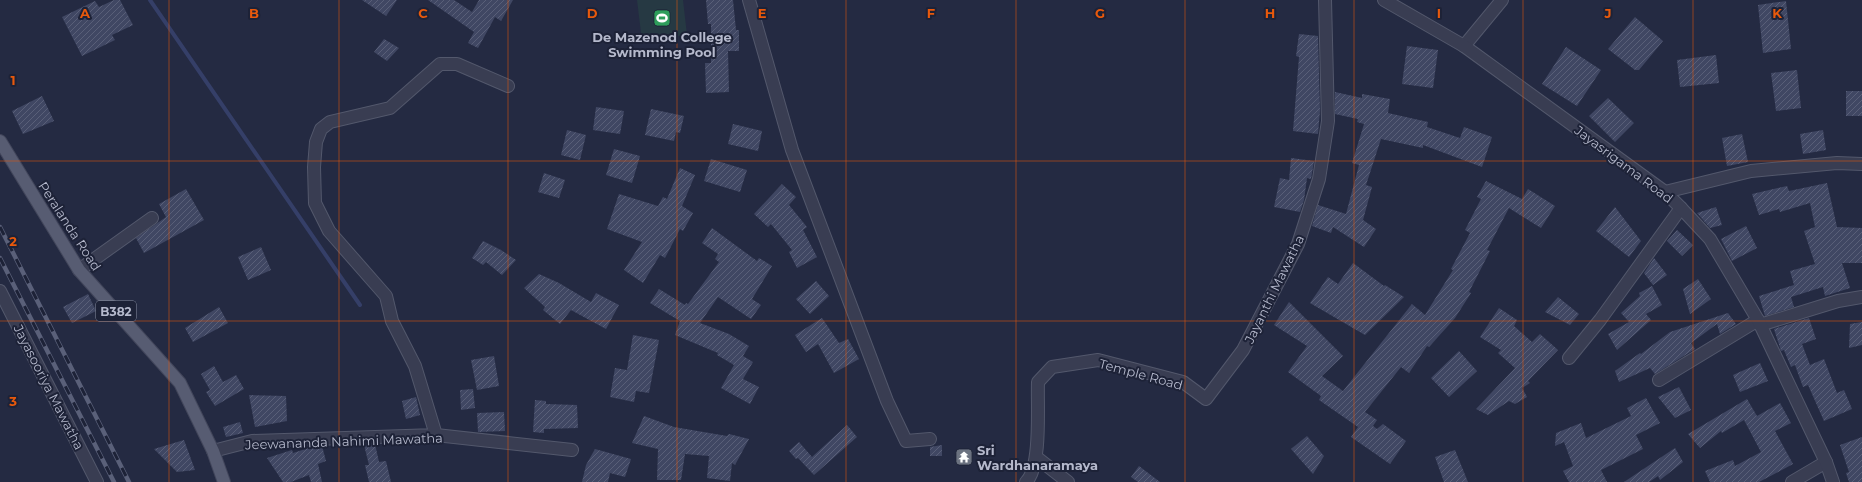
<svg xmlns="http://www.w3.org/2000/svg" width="1862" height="482" font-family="Montserrat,sans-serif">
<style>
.pitch{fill:#263943}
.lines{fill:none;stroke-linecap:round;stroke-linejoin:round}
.stream{stroke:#353f68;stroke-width:4}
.building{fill:url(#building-hatch)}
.minor-casing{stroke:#53586c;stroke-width:14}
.tertiary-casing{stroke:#53586c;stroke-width:14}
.primary-casing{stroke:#42465b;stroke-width:14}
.minor{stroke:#393d52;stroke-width:12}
.tertiary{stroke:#393d52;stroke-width:12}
.primary{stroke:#575c72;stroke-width:12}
.rail-casing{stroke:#5a6079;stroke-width:4.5}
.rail{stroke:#1d2237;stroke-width:3;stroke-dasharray:9;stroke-linecap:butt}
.grid{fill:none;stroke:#e8590c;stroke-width:1;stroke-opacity:0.55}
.labels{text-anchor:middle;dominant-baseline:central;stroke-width:4;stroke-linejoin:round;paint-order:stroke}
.shield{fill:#1d2237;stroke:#878c9f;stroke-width:1}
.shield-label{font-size:12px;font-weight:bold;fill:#b5b9cc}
.poi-label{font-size:13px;font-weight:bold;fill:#b5b9cc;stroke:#1d2237}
.street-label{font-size:13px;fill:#b5b9cc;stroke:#1d2237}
.grid-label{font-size:13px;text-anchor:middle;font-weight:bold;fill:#e8590c;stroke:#1d2237;stroke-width:4;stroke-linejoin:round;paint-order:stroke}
</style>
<defs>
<pattern id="building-hatch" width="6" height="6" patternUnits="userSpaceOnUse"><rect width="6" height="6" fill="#404763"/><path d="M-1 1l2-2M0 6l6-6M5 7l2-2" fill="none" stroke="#595f78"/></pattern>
</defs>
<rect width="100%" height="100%" fill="#242a42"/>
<path class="pitch" d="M637,0H683L687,35L642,41Z"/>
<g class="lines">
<path class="stream" d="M150,0L360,305"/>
</g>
<path class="building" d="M114,0H120L133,25L112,35L115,40L82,56L62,17L95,1L99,7Z
M362,0H397L386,16Z
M428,0H454L472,12L479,0H513L501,21L495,17L478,48L468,43L474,32Z
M706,0H733L736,30H739V51H728L729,92L706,93L705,63H711V24H708Z
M1786,1L1791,49L1763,53L1758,5Z
M1635,17L1663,41L1639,70H1635L1608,49Z
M1299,34L1318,36L1320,111L1318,134L1293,131L1299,57L1296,56Z
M384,39L399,48L387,61L374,52Z
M1407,46L1438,50L1433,88L1402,84Z
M1566,47L1601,70L1577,106L1542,84Z
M1716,55L1719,83L1680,87L1677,60Z
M1797,70L1801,108L1776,111L1771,73Z
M1846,91H1862V116H1846Z
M1335,92L1362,98V94L1390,99L1388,113L1428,122L1427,127L1460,138L1464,127L1492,137L1482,167L1423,145V148L1381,139L1366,185L1372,187L1363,220L1376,229L1364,247L1333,227L1331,233L1312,226L1318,205L1346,214L1359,165L1352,163L1364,124L1357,122L1358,119L1335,114Z
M42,96L54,121L23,134L12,111Z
M1608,98L1634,123L1615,142L1589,116Z
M596,107L624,111L620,134L593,130Z
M651,109L684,116L680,133L676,132L674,141L645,135Z
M733,124L762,131L758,151L728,144Z
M567,130L586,135L580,160L561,155Z
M1823,130L1826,150L1803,154L1800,134Z
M1742,134L1748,162L1727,166L1722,138Z
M614,149L640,156L632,183L606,175Z
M1291,158L1314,161L1311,179L1307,178L1304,200L1300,212L1274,207L1280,178L1289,180Z
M711,159L747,170L740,192L704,181Z
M680,168L695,175L682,206L693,213L683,231L680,229L665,258L660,255L643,283L624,270L642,242L607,229L619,194L658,206L663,197L667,199Z
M544,173L565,180L559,198L538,192Z
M1486,181L1522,199L1528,189L1555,206L1541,228L1509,208L1487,250L1490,251L1469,292L1471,293L1455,318L1429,347L1427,346L1409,373L1401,367L1365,412L1377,420L1373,426L1377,429L1383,424L1406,441L1390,464L1351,437L1358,427L1319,400L1321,396L1288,372L1307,346L1274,325L1289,302L1343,356L1322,376L1343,391L1412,304L1425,315L1453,270L1451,269L1470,233L1465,230L1481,199L1477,197Z
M1827,183L1837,227L1862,228V263H1842L1850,288L1825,296L1823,287L1791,297L1794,307L1765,316L1759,296L1794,285L1790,271L1815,264L1804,231L1815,227L1810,203L1780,212L1779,209L1759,215L1752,194L1787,186L1789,191Z
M782,184L796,197L789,205L807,227L803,230L817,257L797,268L789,252L792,250L771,224L768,227L754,214Z
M186,189L204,220L144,253L136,238L166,217L159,204Z
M1615,207L1641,241L1629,257L1596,231Z
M1716,207L1722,225L1710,228L1697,213Z
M1746,226L1757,248L1732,261L1721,239Z
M712,228L757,261L759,258L772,266L752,299L761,305L751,319L718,297L700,323L729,334L749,346L743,356L753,362L743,379L759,387L750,404L721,388L734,365L717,355L718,353L675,335L680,321L650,303L659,289L685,305L686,303L688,304L719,262L715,259L718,254L702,243Z
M1677,230L1693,245L1682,256L1667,241Z
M483,241L501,250L516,260L502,275L486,262L483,265L472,258Z
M261,247L271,270L248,280L238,257Z
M1654,258L1667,275L1653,285L1644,273Z
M1353,263L1384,286L1385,285L1404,297L1365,335L1310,303L1328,277L1338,284Z
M539,274L559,283L591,302L596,293L619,305L606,329L571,310L560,324L543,310L545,307L524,288Z
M1698,279L1711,299L1690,314L1683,289Z
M816,281L829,296L810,314L796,299Z
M1652,286L1662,305L1646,314L1651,320L1617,350L1608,334L1629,322L1621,313L1640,296L1639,293Z
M88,294L96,311L72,323L63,307Z
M1558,297L1579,314L1570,325L1545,312Z
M219,307L228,323L193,342L185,328Z
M1499,308L1517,320L1514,326L1532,342L1540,334L1558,350L1528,381L1530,383L1522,388L1527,397L1515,404L1509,401L1488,415L1476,409L1515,368L1498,353L1501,350L1480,337Z
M1728,313L1736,324L1720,334L1717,324L1691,343L1695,349L1655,374L1650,368L1619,382L1615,371L1640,353L1641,354L1670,332Z
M822,318L839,343L848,339L859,359L834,373L818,344L806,352L795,335Z
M1809,318L1816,339L1802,344L1810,365L1824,359L1837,393L1844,390L1852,409L1824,421L1808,385L1803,387L1795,365L1791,367L1784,350L1781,351L1774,329Z
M1862,322V345L1849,348L1850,324Z
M633,335L659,340L649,393L636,391L634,402L610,397L615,368L627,370Z
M1459,351L1477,371L1449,397L1431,378Z
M494,356L499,386L477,390L471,360Z
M1760,363L1768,381L1740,392L1733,375Z
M214,366L223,382L236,375L244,389L215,406L206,392L210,390L201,374Z
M1679,387L1691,410L1675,418L1658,397Z
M473,389L475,408L461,410L460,390Z
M249,395L286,396L287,421L255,427Z
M416,397L420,415L406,419L402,401Z
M1646,398L1660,423L1636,435L1643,449L1601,470L1607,482H1569L1563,471L1573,466L1564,442L1555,446L1556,433L1581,423L1586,438L1631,416L1627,408Z
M1747,399L1757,416L1780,403L1791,423L1775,431L1793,464L1759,482H1710L1705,471L1733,460L1735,466L1761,452L1744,420L1722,433L1721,431L1700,448L1688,434Z
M535,400L546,401V404L577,405L578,428L544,429V433L533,432Z
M504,412L505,431L478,432L477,413Z
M644,416L674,427L727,436L729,434L749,439L735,465L732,463L730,481L707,478L709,456L685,454L681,480H657L658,449L632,443Z
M240,422L243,433L226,437L223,427Z
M847,425L857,437L814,475L798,458L796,459L789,451L799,442L812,457Z
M1307,436L1324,456L1313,474L1291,449Z
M1862,437V482H1849L1846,473L1849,472L1840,445Z
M184,440L195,470L177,472L154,449Z
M375,444L379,462L386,461L391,482H369L365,465H369L364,445Z
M942,445V456H930V447Z
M322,446L326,461L318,464L322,482H311L309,475L291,482H283L267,458L292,450L293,453L312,447Z
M1675,448L1683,462L1660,480L1658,476L1649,482H1624Z
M595,449L631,459L625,477L610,473L608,482H582L586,465Z
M1455,450L1468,482H1444L1435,457Z
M1139,466L1160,482H1138L1131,477Z"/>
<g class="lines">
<g class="minor-casing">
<path id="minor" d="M749,0L792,150L887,401L906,441L930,439
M1464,46L1502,0
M1665,192L1751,171L1837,163L1862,164
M79,270L152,218
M1760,325L1838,301L1862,297
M1569,358L1600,320L1681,208
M1659,380L1758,320
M436,435L415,366L392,321L386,296L329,231L315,203L314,167L316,142L321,129L330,122L390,108L440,64H457L508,86
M213,451L252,441L436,435L572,450
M1036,457L1068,482
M1026,482C1042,467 1037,404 1038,382L1052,367L1098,360L1183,382L1206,399L1243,350L1298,244L1319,179L1328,121L1325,0
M1792,482L1826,462"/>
</g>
<g class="tertiary-casing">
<path id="tertiary" d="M1384,0L1464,46L1665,192L1681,208L1710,239L1758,320L1826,462L1833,482
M0,291L97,482"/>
</g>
<g class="primary-casing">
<path id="primary" d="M0,141L79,270L180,383L213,451L224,482"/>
</g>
<use href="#minor" class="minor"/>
<use href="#tertiary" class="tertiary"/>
<use href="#primary" class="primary"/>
<g class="rail-casing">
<path id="rail" d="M0,227L129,482
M0,258L114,482"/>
</g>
<use href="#rail" class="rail"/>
</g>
<path class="grid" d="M169,0V482M339,0V482M508,0V482M677,0V482M846,0V482M1016,0V482M1185,0V482M1354,0V482M1523,0V482M1693,0V482M0,161H1862M0,321H1862"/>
<defs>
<g id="stadium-square" transform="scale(0.9)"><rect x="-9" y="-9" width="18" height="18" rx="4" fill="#2e9e5b" stroke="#1d2237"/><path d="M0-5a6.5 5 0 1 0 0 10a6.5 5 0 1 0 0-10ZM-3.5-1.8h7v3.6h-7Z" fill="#fff"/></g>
<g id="temple-square" transform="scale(0.9)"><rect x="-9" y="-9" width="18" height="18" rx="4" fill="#6b7280" stroke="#1d2237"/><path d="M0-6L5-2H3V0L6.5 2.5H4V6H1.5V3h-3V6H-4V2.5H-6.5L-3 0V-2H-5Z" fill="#fff"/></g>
</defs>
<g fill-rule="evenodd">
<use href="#stadium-square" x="662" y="18"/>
<use href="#temple-square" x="964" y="457"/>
</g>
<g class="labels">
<rect class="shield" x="96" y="301" width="40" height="20" rx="3"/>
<g class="shield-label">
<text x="116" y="311">B382</text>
</g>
<g class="poi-label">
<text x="662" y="37">De Mazenod College<tspan x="662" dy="15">Swimming Pool</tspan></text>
<text x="977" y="450" text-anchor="start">Sri<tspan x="977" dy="15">Wardhanaramaya</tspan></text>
</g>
<g class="street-label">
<text transform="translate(1624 164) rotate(37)">Jayasrigama Road</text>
<text transform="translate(70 226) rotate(57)">Peralanda Road</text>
<text transform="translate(1274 289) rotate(-64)">Jayanthi Mawatha</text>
<text transform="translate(1141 374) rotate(15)">Temple Road</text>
<text transform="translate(49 387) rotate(63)">Jayasooriya Mawatha</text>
<text transform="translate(344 441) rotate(-2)">Jeewananda Nahimi Mawatha</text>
</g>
</g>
<g class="grid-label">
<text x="85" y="18">A</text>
<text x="254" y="18">B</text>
<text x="423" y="18">C</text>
<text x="592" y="18">D</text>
<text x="762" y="18">E</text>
<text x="931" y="18">F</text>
<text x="1100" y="18">G</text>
<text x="1270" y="18">H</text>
<text x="1439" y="18">I</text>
<text x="1608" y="18">J</text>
<text x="1777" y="18">K</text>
<text x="13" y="85">1</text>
<text x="13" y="246">2</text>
<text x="13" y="406">3</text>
</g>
</svg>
